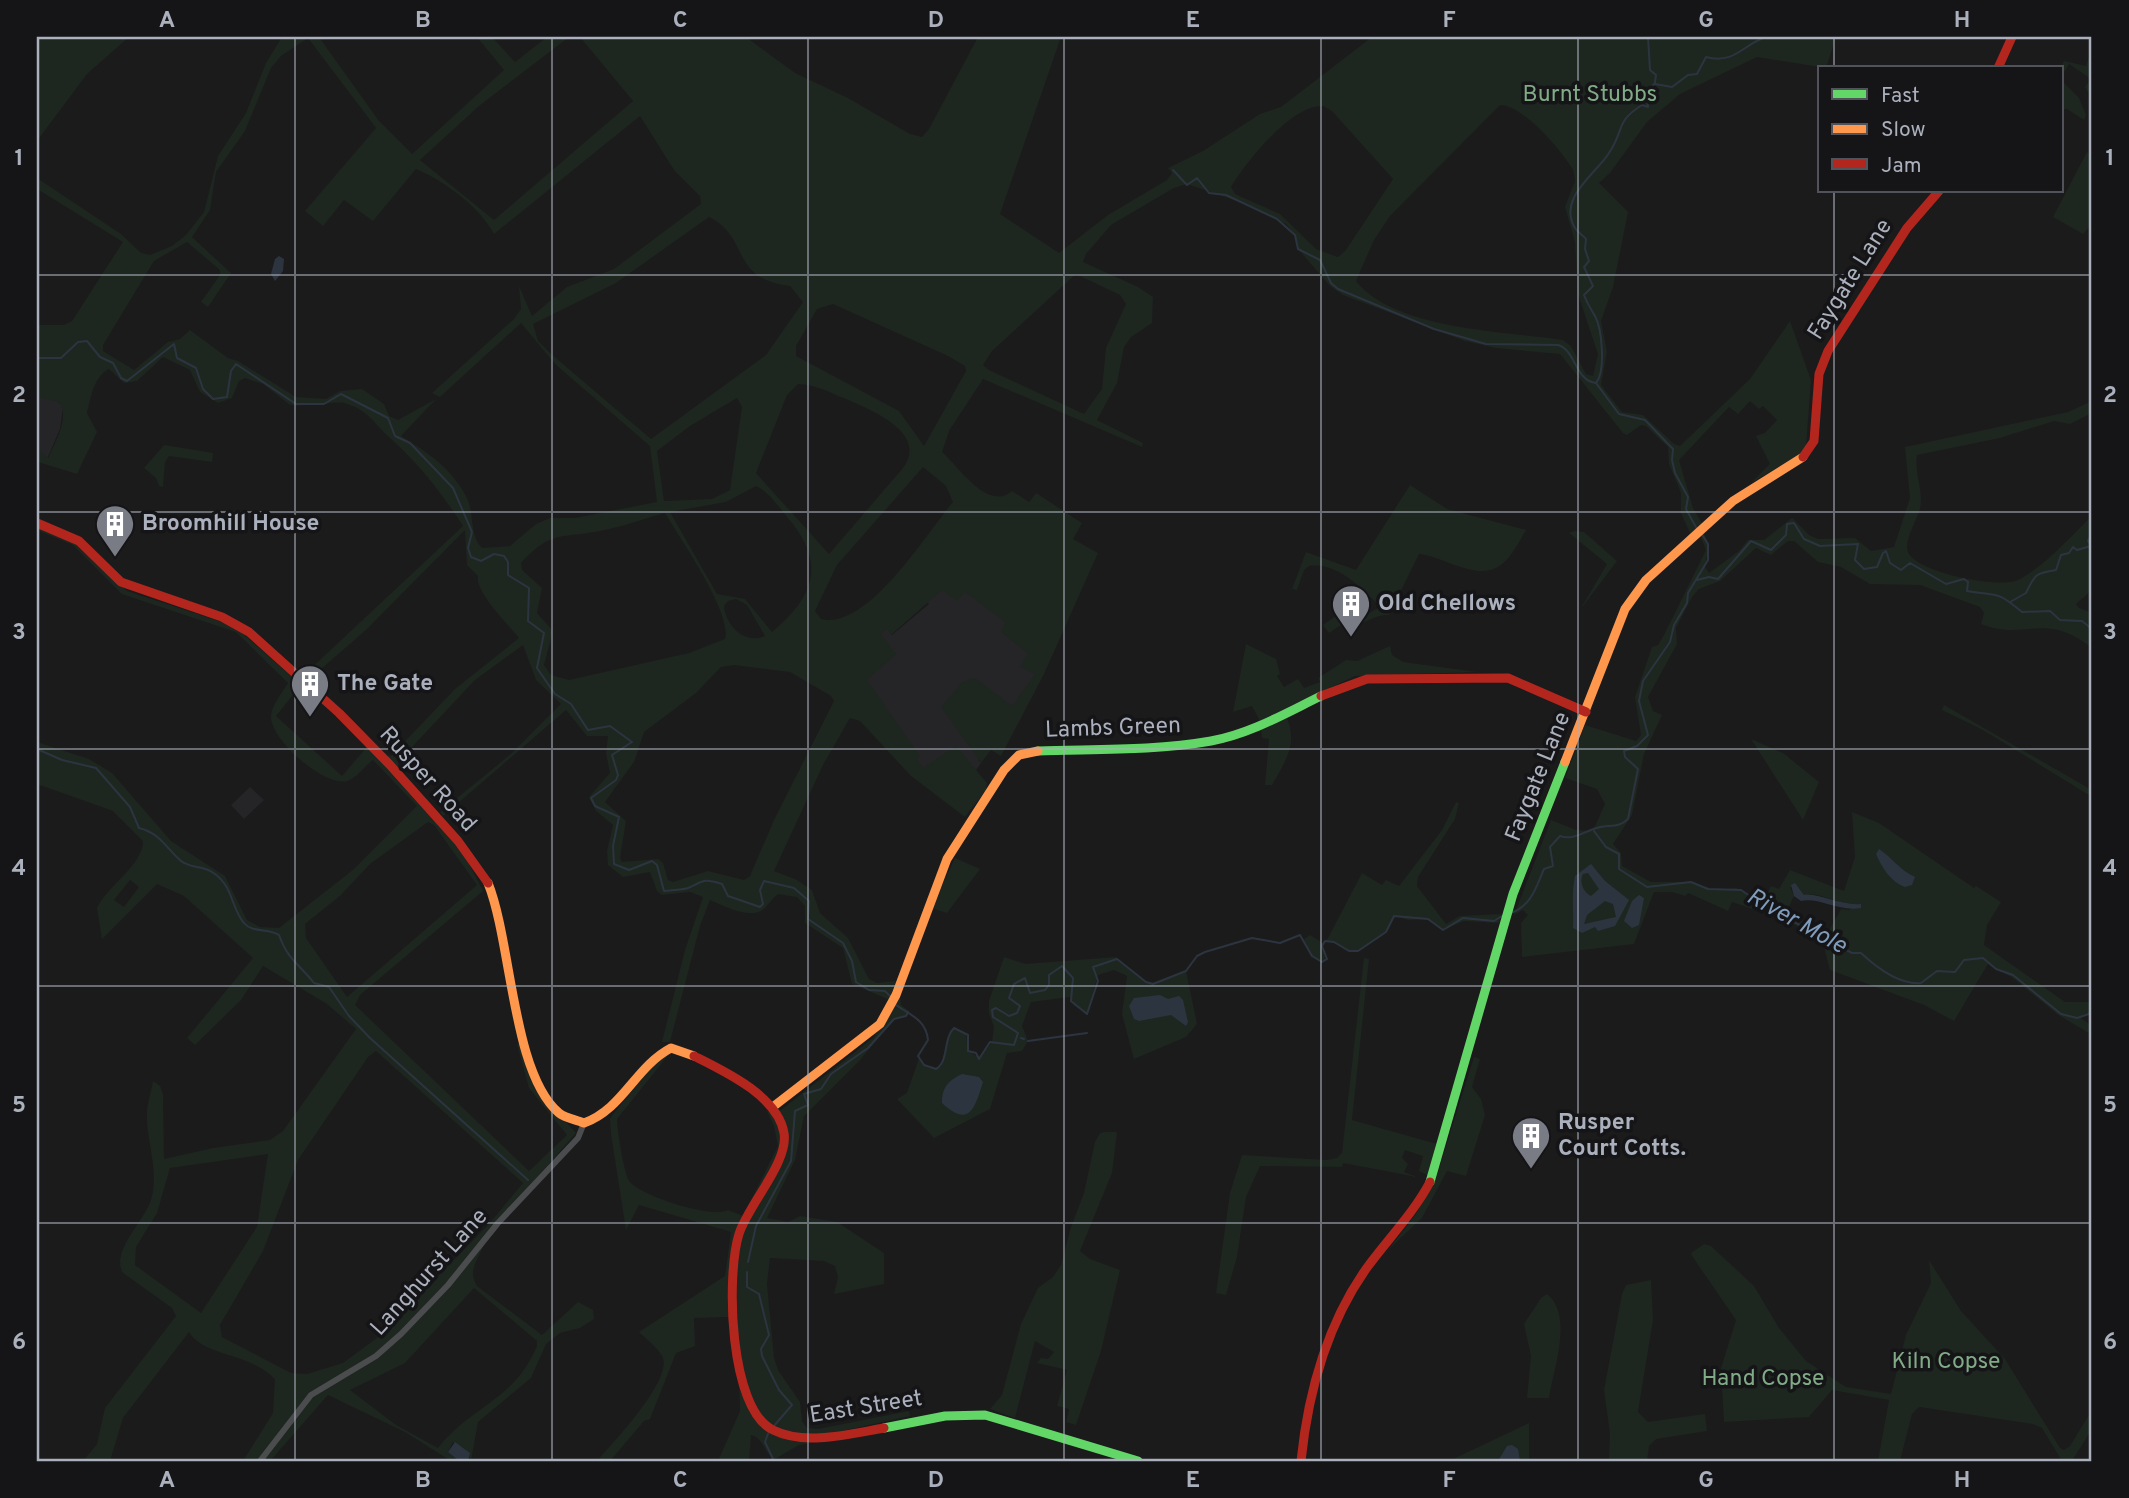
<svg xmlns="http://www.w3.org/2000/svg" width="2129" height="1498" font-family="Overpass,sans-serif">
<style>
.built{fill:#252528}
.green{fill:#1e2620;fill-rule:evenodd}
.water{fill:#2c353f;fill-rule:evenodd}
.lines{fill:none;stroke-linecap:round;stroke-linejoin:round}
.stream{stroke:#2c353f;stroke-width:2}
.street{stroke:#4b4c4e;stroke-width:6}
.fast{stroke:#63d668;stroke-width:9}
.slow{stroke:#ff974d;stroke-width:9}
.jam{stroke:#b3261e;stroke-width:9}
.grid{fill:none;stroke:#abb0bd;stroke-width:2;stroke-opacity:0.55}
.labels{text-anchor:middle;dominant-baseline:central;stroke-width:7;stroke-linejoin:round;paint-order:stroke}
.park-label{font-size:23px;fill:#81aa86;stroke:#151518}
.street-label{font-size:23px;fill:#abb0bd;stroke:#151518}
.poi-label{font-size:23px;font-weight:bold;fill:#abb0bd;stroke:#151518;text-anchor:start}
.water-label{font-size:24px;font-style:italic;fill:#809cbb;stroke:#151518}
.neatline{fill:none;stroke:#abb0bd;stroke-width:2.5}
.grid-label{font-size:23px;text-anchor:middle;font-weight:bold;fill:#abb0bd}
</style>
<rect width="100%" height="100%" fill="#1b1b1c"/>
<path class="built" d="M37,397L56,400L63,406L60,429L47,459L37,449Z
M982,579L1043,660L1016,709L978,760L981,763L972,776L923,773L831,650L876,614L892,635L929,604L918,593Z
M250,787L264,800L244,819L231,805Z"/>
<path class="green" d="M37,37H129L87,74L37,141Z
M282,37H319L379,121L412,154L504,70L477,37H492L515,62L547,37H569L479,106L420,160L494,220L633,101L580,37H746L795,73L848,98L910,134L922,137L929,129L978,37H1061L1000,214L1059,253L1108,215L1167,180L1172,173L1168,168L1203,151L1260,114L1281,107L1372,37H1836L1826,68L1757,57L1680,94L1647,122L1610,173L1599,183L1628,212L1613,287L1601,321L1607,352L1601,385L1622,412L1643,415L1674,444L1680,446L1750,379L1790,321L1811,380L1806,447L1799,455L1751,483L1770,464L1756,436L1765,433L1777,420L1763,406L1759,409L1750,401L1738,414L1729,407L1679,460L1693,508L1703,525L1691,535L1681,513V493L1669,464L1668,447L1646,426L1641,425L1627,435L1623,433L1560,354L1496,348L1465,341L1343,295L1330,286L1298,249L1295,235L1286,224L1240,202L1187,184L1174,188L1111,225L1086,254L1083,262L1138,287L1153,297L1152,323L1131,337L1124,347L1117,383L1097,420L1143,443L1142,447L983,379L949,431L942,452C959,467 988,512 1012,491L1029,502L1036,493L1082,523L1073,539L1098,553L1044,674L1001,756L991,750L981,763L941,707L962,682L975,678L1012,706L1035,674L1020,667L1027,653L1001,632L1005,622L965,592L957,601L942,590L891,635L887,629L881,634L896,654L867,680L920,756L917,759L923,768L956,746L987,783L986,790L965,817L911,776L860,721L850,718L823,765L774,871L797,880L812,890L820,913L848,938L869,979L877,983L896,981L890,1000L852,984L843,948L805,923V906L797,897L778,894C771,899 768,907 761,911C746,918 724,906 710,900L700,926L670,1042H662L685,950L703,897L690,892L662,895L657,891L650,872L623,877L608,865L607,851L613,825L596,811L589,797L610,773L606,753L608,736H587L566,710L443,816L440,812L511,754L561,704L536,680L523,645L475,680L398,762V768L468,862L483,891L360,995L355,1005L529,1171L567,1135L529,1088L517,1044L521,1043L538,1091L576,1133L485,1237C484,1256 465,1266 477,1286L542,1335L578,1302L593,1310L594,1319L580,1328L560,1333L546,1344L531,1378L478,1422L471,1461L465,1449L453,1442L448,1452L459,1461H451L405,1432L328,1395L270,1461H243L273,1413L275,1379C249,1352 204,1357 189,1332L123,1418L110,1461H83L97,1444L105,1408L176,1316L172,1308L123,1273C110,1252 145,1220 151,1200C159,1172 148,1147 147,1119C146,1106 151,1094 153,1081L160,1086L163,1095L164,1159L213,1148L270,1140L283,1131L356,1029L327,1004L263,966L241,1000L195,1045L187,1038L253,958L184,896L157,884L102,939L97,908C108,885 143,865 143,841L113,811L37,784V742L89,759L112,773L171,841L225,876L247,920L260,927L279,928L354,869L417,806L373,760C365,766 357,778 347,781C324,787 271,740 271,717C271,706 282,693 288,683L236,632L122,594L73,545L37,530V526L77,544L127,591L234,626L301,685L276,716L342,776L366,748L377,755L391,756L455,689L519,638C508,624 475,592 478,576L467,565L465,530L366,630L313,676L307,672L463,526C441,492 420,465 390,438C373,423 369,410 344,403C335,401 305,407 290,405L263,384L245,378L239,381L232,398L218,403L200,392L190,370L163,357L137,381L124,383L109,369C93,378 91,397 87,413L97,432L77,474L38,462L37,465V453L40,451L48,458C55,443 70,418 59,402L37,397V325H64L72,321L123,242L37,189V178L121,234L141,253L150,255L172,246L186,235L204,212L218,156L246,113L266,63ZM308,38L376,128L305,211L323,226L344,200L373,221L416,169C444,181 479,206 494,234L640,116L674,170L700,196L701,204L614,269L567,287L532,316L519,286L521,309L514,319L432,393L440,397L521,323L555,364L650,446L657,502L575,518H550L536,524L510,546L483,548C470,540 474,512 467,498C452,468 427,452 401,436L436,399L398,420L389,416L384,404L362,389L340,391L326,399L296,397L238,361L228,358L190,330L180,339L168,342L134,370L103,351V345L154,261L187,242L220,270V275L201,302L208,307L231,273L192,237L210,210L216,172L245,131L271,68L281,56ZM1500,105C1523,105 1562,151 1573,170L1575,181L1565,207L1575,242L1578,294L1598,354L1593,376L1586,374L1571,346L1563,340C1505,331 1395,330 1356,281L1374,240L1390,216ZM1323,106L1332,111L1393,179L1346,250L1338,257L1316,249L1280,214L1235,194L1231,187C1245,163 1292,104 1323,106ZM709,217C751,238 729,279 790,286L803,302L766,355L651,439L550,353L538,341L533,324L616,283ZM1076,274L1120,295L1126,304L1106,348L1102,389L1084,414L989,370L983,365L992,351ZM833,304L948,356L965,366L966,371L924,446L899,411L796,356V346L817,309ZM798,384C814,384 831,393 846,399C871,410 929,433 903,468L829,554L756,473L787,395ZM737,398L742,407L730,490L712,499L664,501L657,451L690,426ZM923,467L946,486L953,502C926,534 867,631 821,619L815,611L837,565ZM756,486C769,492 778,506 787,517C826,562 816,595 772,632L745,599L717,594L670,512L726,502ZM665,513C679,537 733,614 725,639L689,653L569,680L551,675L544,665L553,631L537,613L542,588L522,570L521,563C553,529 561,539 600,531C622,527 643,519 665,513ZM736,599L747,605L765,636C745,645 726,626 724,606L728,601ZM734,665L790,672L831,696L834,701L774,820L750,876L744,880L708,871L673,882L668,880L663,863L658,859L622,862L620,858L626,821L605,802L634,762L644,732L696,693L721,667ZM428,822L434,825L477,885L347,997L306,938L305,924L341,895L370,864ZM130,880L139,887L124,907L114,900ZM376,1051L523,1183L489,1224L381,1335L343,1363L307,1374L291,1373L222,1337L220,1325L263,1251L298,1160L368,1057ZM268,1154L257,1227L201,1313L135,1265L136,1247L157,1213L170,1168ZM474,1288L537,1341V1346C513,1402 473,1404 438,1448L396,1425L350,1390L405,1363Z
M2092,48V98L2085,87L2091,79L2069,64L2061,77L2060,68L2064,61L2086,66Z
M2064,83L2079,98L2086,115L2084,120L2067,109H2061V87Z
M2087,152L2092,155V224L2083,234L2053,217Z
M2092,401V413L2070,424L2054,421L2000,438L1917,455C1914,473 1924,491 1920,509C1917,520 1902,544 1909,554C1921,573 2001,590 2020,579C2047,564 2070,537 2092,516V590L2076,604L2079,608L2092,613V648C2043,610 2027,642 1981,624L1984,613L1980,607L1920,585L1870,584L1841,567L1818,562L1794,541H1788L1771,555L1756,548L1720,581L1699,589L1692,597L1676,628L1677,644L1648,697L1653,711L1662,715L1644,754L1632,815L1613,844L1621,853L1622,866L1651,882H1691L1716,890L1736,888L1762,904L1771,886L1779,889L1790,870L1844,891L1855,857L1852,812L1879,823L1974,888L1976,886L2001,902L1987,925L1984,945L2065,1002H2092V1013L2081,1018L2092,1026V1035L2057,1014L2013,978L1988,964L1954,1021L1924,1005L1830,970L1822,940L1770,911L1773,903L1770,901L1764,913L1732,902L1728,911L1688,893L1685,896L1672,892H1654L1634,944L1522,957L1521,923L1528,915L1523,910L1514,915L1551,820L1576,830L1593,831L1605,804L1597,789L1565,778L1585,725L1636,741L1641,735L1635,697L1652,647L1658,645L1664,635L1706,550L1700,535L1704,533L1709,545L1705,567L1709,573L1739,551L1748,540H1764L1792,518L1809,535L1818,539L1855,538L1871,551L1894,547L1910,498L1905,447L2068,412ZM1790,887H1798L1804,895C1820,891 1838,905 1855,905L1849,910L1841,909L1827,934L1787,911L1794,896Z
M164,445L213,453L212,462L169,456L165,462L163,487L159,486L156,478L144,468Z
M1410,485L1447,509L1526,530C1506,566 1496,581 1452,564C1441,560 1430,555 1419,554L1389,615C1371,614 1365,628 1341,625L1329,633L1323,625L1337,615L1360,618L1380,607C1362,588 1337,562 1309,566L1304,570L1297,590L1292,589L1306,552L1356,570Z
M1575,531L1584,532L1617,561L1580,610L1607,564L1569,533Z
M1246,644L1276,659L1280,674L1277,676L1284,687L1298,679L1304,688L1320,682L1318,678L1346,660L1357,661L1390,646L1392,655L1403,662L1477,672L1355,676L1260,721L1252,706L1233,712Z
M1944,705L2085,786L2092,791V797L1983,730L1942,710Z
M1287,718C1298,745 1285,762 1272,785H1265L1269,739L1262,738L1261,729Z
M1751,739L1783,753L1819,782L1803,820Z
M1456,802L1459,803L1455,819L1418,877L1417,886L1446,924L1460,916L1501,914L1499,923L1464,921L1443,930L1428,919L1408,920L1396,916L1392,918L1386,932L1358,951H1349L1327,940L1362,873L1382,885L1386,880L1399,886L1442,830Z
M955,858L980,869L947,913L931,908Z
M1310,935L1323,943L1325,961H1318L1309,953L1304,939Z
M1004,957L1025,964L1116,957L1149,984L1186,971L1197,1024L1186,1037L1134,1059L1122,1014L1127,976L1114,970L1098,975L1087,1014L1073,1005L1070,997L1031,1002L1022,1026L1028,1041L1022,1051L1007,1053L990,1109L934,1138L897,1099L907,1093L919,1058L929,1068L941,1067L949,1033L954,1028L966,1034L968,1051L980,1058L992,1042L994,1027L989,1013V1001Z
M1364,958L1369,959L1352,1120L1437,1144L1429,1176L1419,1171L1423,1156L1405,1150L1402,1158L1408,1164L1404,1172L1417,1177L1343,1163L1342,1167L1260,1166L1246,1197L1237,1257L1226,1295L1216,1293L1230,1193L1242,1155L1327,1160L1337,1158L1342,1153Z
M900,996L901,1005L909,1011L906,1016L894,1019L861,1059L804,1116L795,1160L767,1218L788,1222L800,1216L837,1222L884,1253V1284L834,1294L838,1277L835,1266L824,1261L770,1258L767,1284L774,1358L778,1370L800,1402L802,1421L807,1428L818,1429L909,1411L910,1416L819,1436L820,1441L799,1445L775,1459C764,1454 764,1438 751,1435L749,1461H718L740,1411L738,1347L728,1317L694,1318L695,1346L676,1353L650,1419L644,1421L610,1461H597C611,1445 675,1378 662,1356C657,1347 646,1339 639,1332L725,1276L731,1232L639,1205L626,1230L611,1134L610,1119L614,1113L661,1056L670,1053L617,1119C617,1129 624,1175 630,1182C642,1196 712,1219 728,1210L743,1216L778,1146L774,1126L767,1111L781,1110L873,1038Z
M1474,1057L1480,1059L1472,1087L1481,1099L1485,1115L1466,1176L1447,1171L1422,1218L1388,1250L1416,1214L1436,1178Z
M1105,1132H1117L1112,1173L1080,1251L1090,1259L1120,1270L1101,1351L1076,1425L1066,1422L1069,1409L1057,1406L1067,1370L1037,1363L1041,1358L1048,1359L1054,1352L1035,1341L1015,1418L990,1409L1002,1395L1021,1324L1038,1288L1053,1277L1061,1265L1071,1227L1084,1193L1095,1142L1100,1133Z
M1704,1244L1711,1246L1754,1286L1779,1328L1806,1361L1846,1387L1891,1394L1906,1335L1931,1283L1929,1260L1961,1311L2005,1359L2060,1448L2064,1450L2070,1446L2092,1410V1429L2072,1461H2062L2042,1428L2033,1424L1919,1407L1912,1414L1900,1461H1878L1889,1400L1832,1390L1809,1417L1724,1422L1721,1368L1736,1320L1692,1256L1691,1253Z
M1651,1280L1653,1320L1638,1412L1648,1422L1705,1414L1707,1431L1656,1439L1649,1446L1647,1461H1609L1610,1433L1604,1390L1622,1294L1626,1285Z
M1547,1294C1574,1315 1553,1371 1549,1398H1527L1531,1356L1524,1324L1541,1298Z
M1529,1423V1461H1449Z"/>
<path class="water" d="M279,256L284,259L283,271L275,281L271,274L275,259Z
M1879,849C1894,859 1898,869 1915,877L1912,885L1905,887C1891,882 1882,868 1876,854Z
M1591,864L1605,881L1629,900L1615,926L1598,931L1595,927L1582,933L1573,928C1574,907 1571,898 1575,876ZM1588,873L1599,889L1591,896C1583,892 1579,882 1583,874ZM1605,901L1613,904L1616,917L1584,924L1587,915Z
M1795,883L1804,895C1816,892 1840,906 1861,904V908C1838,912 1820,897 1801,901L1794,896L1791,885Z
M1639,895L1644,898L1639,925L1632,928L1624,921L1632,901Z
M1160,995L1168,999L1179,996L1183,1000L1188,1022L1186,1026L1171,1015L1139,1021L1134,1019L1129,1006L1134,998Z
M962,1074L979,1077L983,1082C975,1107 970,1129 942,1103C942,1087 948,1081 962,1074Z
M455,1442L470,1453L468,1461H459L448,1452Z
M1512,1445L1518,1449L1520,1461H1498L1507,1446Z"/>
<g class="lines">
<path class="stream" d="M1648,37L1650,70L1656,75L1655,82
M1655,84L1672,87L1688,75L1697,74L1706,57C1736,65 1745,42 1767,37
M1173,170L1187,185L1197,178L1209,193L1226,195L1277,219L1295,235L1298,249L1320,260L1331,283L1338,289L1434,329L1486,344L1558,345C1576,350 1575,381 1596,383L1619,414L1645,420L1673,449L1672,460L1675,473L1688,497L1686,509L1697,529
M37,358H61L78,342L87,341L100,357L113,363L121,378L127,381L174,344L177,358L196,368L203,389L213,399L227,397L231,371L236,364L296,404H324L341,394L388,418L395,436L410,443L453,488L472,532L468,548L471,557L481,561L494,554L504,556L508,562V575L529,588L528,621L544,633L537,668L555,694L571,704L588,730L610,726L632,742L612,755L618,775L616,780L591,798L595,806L619,817L613,846L614,864L629,870L652,861L657,865L664,891C671,890 682,890 688,888C704,881 702,878 722,884L728,896L760,907L763,904L760,890L764,881L794,888L809,901L808,919L843,943L852,961L856,982L869,990L885,991L890,996
M1596,383C1606,371 1602,329 1595,316C1591,309 1587,303 1584,295L1593,286L1584,267L1589,261L1585,249L1586,239C1583,235 1578,233 1575,228C1557,198 1596,174 1609,153C1625,129 1615,122 1642,105L1648,107L1646,92L1655,83
M1697,580L1709,577L1718,579L1751,541L1771,550L1786,535L1787,524L1794,523L1804,539L1820,546L1858,544L1855,560L1864,569L1877,567L1883,553L1886,551L1890,563L1901,570L1910,563L1946,584L1964,579L1968,582L1967,591C1997,596 1996,590 2022,612L2050,611L2060,620L2082,621L2092,629
M2010,602L2026,593C2035,574 2036,573 2056,570L2061,555L2069,553L2073,547L2077,550L2091,546L2088,541L2092,533
M37,749L62,760L96,768L130,807L139,828C160,833 166,848 181,861C194,871 208,862 224,883C233,895 234,912 244,923C252,933 269,928 279,935C288,960 298,963 314,983L329,987L349,1016L370,1038L528,1180
M1594,831L1606,847L1619,854V869L1647,887L1691,882L1708,889L1741,890L1766,907L1852,953H1861C1876,967 1899,985 1921,983L1937,971L1955,972L1964,960L1983,958L1996,969L2013,975L2061,1014L2077,1018L2089,1014L2092,1004
M1511,913C1532,905 1536,887 1544,869L1553,866L1550,847L1560,836C1573,841 1585,831 1597,828C1608,824 1618,829 1628,819L1638,769L1625,757L1624,751L1637,746L1648,735L1639,701L1643,681L1670,642L1674,625L1687,603L1688,593L1708,560V544L1701,533
M895,1004C907,1014 926,1018 928,1040L918,1056L924,1065L936,1069C949,1062 943,1038 954,1028L968,1035V1051L976,1053L979,1059L990,1042L1014,1045L1018,1033L993,1017L992,1010L996,1008L1009,1016L1017,1013L1020,1006L1009,998L1014,984L1025,978L1030,993L1045,990L1049,985V975L1062,966L1073,978L1071,1001L1087,1014L1098,981L1093,967L1117,959L1146,982L1153,984L1186,971L1197,956L1205,952L1252,938L1280,943L1300,935L1312,956L1322,962L1327,959L1322,946L1325,941L1334,942L1349,951H1358L1386,932L1394,916L1428,919L1443,930L1463,918L1494,921L1502,916
M1021,1038L1024,1039
M1028,1041L1087,1033
M748,1262L756,1226L791,1161L795,1111L808,1105L804,1094L821,1089L831,1074L868,1048L894,1019L906,1016L908,1012
M747,1272V1287L759,1294L769,1335L761,1349L762,1356L779,1390L792,1405L773,1427
M769,1431L765,1442L774,1461"/>
<path class="street" d="M260,1461L311,1395L376,1356L401,1334L448,1285L498,1223L578,1138L584,1123"/>
<path class="fast" d="M1038,751C1095,749 1154,751 1211,741C1250,734 1286,713 1321,696
M1430,1182L1513,894L1565,762
M884,1428L945,1416L985,1415L1138,1461"/>
<path class="slow" d="M1565,762L1625,609L1646,580L1733,501L1803,457
M488,883C512,943 512,1073 559,1113C565,1118 577,1120 584,1123C623,1109 635,1067 671,1048L694,1056
M774,1106L880,1024L896,995L947,859L1004,770L1019,755L1038,751"/>
<path class="jam" d="M1998,68L2012,37
M1803,457L1814,441L1819,374L1828,351L1907,228L1939,191
M37,523L79,541L121,582L222,617L249,632L339,713L390,765L458,841L488,883
M1321,696L1367,679L1508,678L1586,712
M694,1056C724,1071 778,1096 784,1133C789,1162 748,1205 739,1234C726,1275 729,1409 773,1430C805,1446 850,1434 884,1428
M1301,1461C1308,1393 1326,1326 1366,1269C1387,1240 1413,1214 1430,1182"/>
</g>
<path class="grid" d="M295,37V1461M552,37V1461M808,37V1461M1064,37V1461M1321,37V1461M1578,37V1461M1834,37V68M1834,191V1461M37,275H2092M37,512H2092M37,749H2092M37,986H2092M37,1223H2092"/>
<defs>
<g id="building-pin" transform="scale(2.0125)"><path d="M0 17L-7.5 6A9.5 9.5 0 1 1 7.5 6Z" fill="#797c85" stroke="#151518"/><path d="M-4-6H4V6H1V3H-1V6H-4ZM-2.5-4.3h1.7v1.8h-1.7ZM.8-4.3h1.7v1.8H.8ZM-2.5-1h1.7V.8h-1.7ZM.8-1h1.7V.8H.8Z" fill="#fff"/></g>
</defs>
<g fill-rule="evenodd">
<use href="#building-pin" x="115" y="524"/>
<use href="#building-pin" x="1351" y="604"/>
<use href="#building-pin" x="310" y="684"/>
<use href="#building-pin" x="1531" y="1136"/>
</g>
<g class="labels">
<g class="park-label">
<text x="1590" y="95">Burnt Stubbs</text>
<text x="1946" y="1362">Kiln Copse</text>
<text x="1763" y="1379">Hand Copse</text>
</g>
<g class="street-label">
<text transform="translate(1851 280) rotate(-58)">Faygate Lane</text>
<text transform="translate(1113 729) rotate(-2)">Lambs Green</text>
<text transform="translate(1539 777) rotate(-68)">Faygate Lane</text>
<text transform="translate(427 780) rotate(48)">Rusper Road</text>
<text transform="translate(430 1273) rotate(-48)">Langhurst Lane</text>
<text transform="translate(866 1408) rotate(-9)">East Street</text>
</g>
<g class="poi-label">
<text x="142" y="524">Broomhill House</text>
<text x="1378" y="604">Old Chellows</text>
<text x="337" y="684">The Gate</text>
<text x="1558" y="1123">Rusper<tspan x="1558" dy="26">Court Cotts.</tspan></text>
</g>
<g class="water-label">
<text transform="translate(1796 922) rotate(29)">River Mole</text>
</g>
</g>
<rect width="2129" height="1498" fill="none" stroke="#151518" stroke-width="77"/>
<rect x="1818" y="66" width="245" height="126" fill="#151518" stroke="#51535a" stroke-width="2"/>
<rect x="1832" y="89" width="35" height="10" fill="#63d668" stroke="#51535a" stroke-width="2"/>
<text x="1881" y="102" font-size="21" fill="#abb0bd">Fast</text>
<rect x="1832" y="124" width="35" height="10" fill="#ff974d" stroke="#51535a" stroke-width="2"/>
<text x="1881" y="136" font-size="21" fill="#abb0bd">Slow</text>
<rect x="1832" y="159" width="35" height="10" fill="#b3261e" stroke="#51535a" stroke-width="2"/>
<text x="1881" y="172" font-size="21" fill="#abb0bd">Jam</text>
<rect x="38" y="38" width="2052" height="1422" class="neatline"/>
<g class="grid-label">
<text x="167" y="27">A</text>
<text x="423" y="27">B</text>
<text x="680" y="27">C</text>
<text x="936" y="27">D</text>
<text x="1193" y="27">E</text>
<text x="1449" y="27">F</text>
<text x="1706" y="27">G</text>
<text x="1962" y="27">H</text>
<text x="19" y="165">1</text>
<text x="2110" y="165">1</text>
<text x="19" y="402">2</text>
<text x="2110" y="402">2</text>
<text x="19" y="639">3</text>
<text x="2110" y="639">3</text>
<text x="19" y="875">4</text>
<text x="2110" y="875">4</text>
<text x="19" y="1112">5</text>
<text x="2110" y="1112">5</text>
<text x="19" y="1349">6</text>
<text x="2110" y="1349">6</text>
<text x="167" y="1487">A</text>
<text x="423" y="1487">B</text>
<text x="680" y="1487">C</text>
<text x="936" y="1487">D</text>
<text x="1193" y="1487">E</text>
<text x="1449" y="1487">F</text>
<text x="1706" y="1487">G</text>
<text x="1962" y="1487">H</text>
</g>
</svg>
